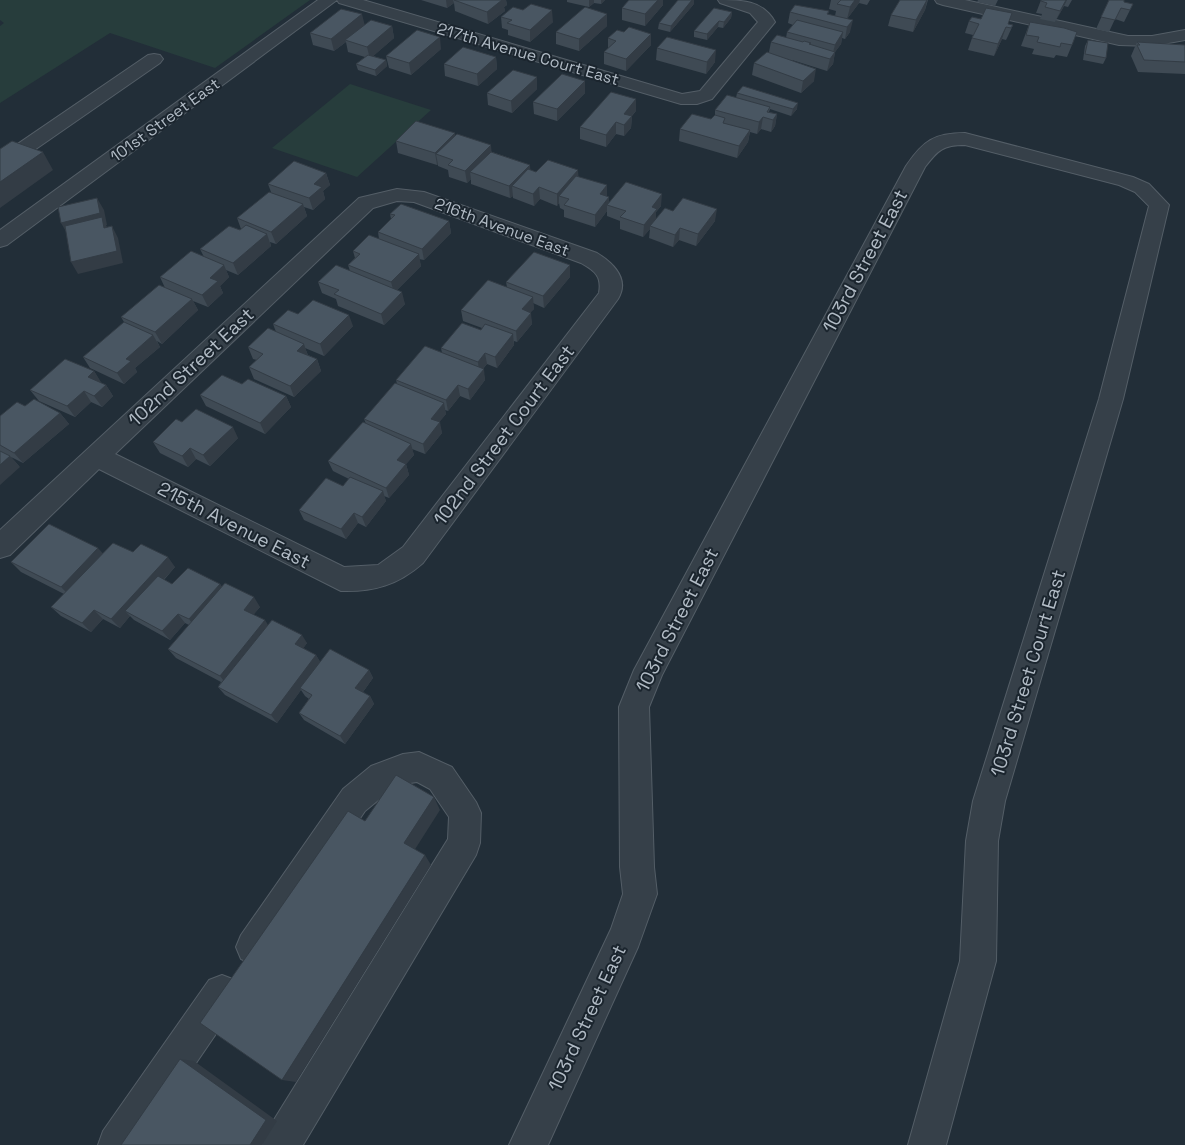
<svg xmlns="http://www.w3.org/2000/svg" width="1185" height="1145" font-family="'Space Grotesk',sans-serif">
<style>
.green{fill:#273d3c}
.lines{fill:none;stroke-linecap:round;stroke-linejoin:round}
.minor-casing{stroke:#545e67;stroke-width:2}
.minor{fill:#364049;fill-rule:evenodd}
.wall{fill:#3f4a54}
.shaded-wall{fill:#333c45}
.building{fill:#495662;stroke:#333c45}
.labels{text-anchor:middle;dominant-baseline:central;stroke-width:4;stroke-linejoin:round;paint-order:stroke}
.far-street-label{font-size:16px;fill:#b1bbc5;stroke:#1b252e}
.street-label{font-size:19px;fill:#b1bbc5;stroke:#1b252e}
</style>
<rect width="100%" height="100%" fill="#222e38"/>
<path class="green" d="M0,0H310L215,68L110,33L0,103V26L4,23L0,20Z
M350,84L431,110L357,177L272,148Z"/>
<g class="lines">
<g class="minor-casing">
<path id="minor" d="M318,0H363L682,94L700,91L758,22L750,13L720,3L718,0C741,0 763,0 775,22L712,99L697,104H681L339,3L337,0L7,245L0,247V230Z
M935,0H965L1128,36H1152L1185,30V40L1152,46L1119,45L943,5L937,3Z
M154,54L160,55L163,59L160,63L7,169L0,171V156L148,55Z
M965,133L1133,177L1149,184L1169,205L1123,399L1005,801L998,841L996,961L946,1145H908L960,961L966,841L973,801L1099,399L1149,206L1135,192L1119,185L965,145C943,145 938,150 925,167L662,675L649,707L654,867L657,894L638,947L548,1145H509L611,929L623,894L620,867L619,707L634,670L906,166C923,141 934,133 965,133Z
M397,189L424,192L597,253C613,263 630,279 618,299L423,563C398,585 374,592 341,591L99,469L10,555L0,558V530L359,198ZM397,201L414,202L581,263C595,271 602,276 599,293L403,547L378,565L344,567L115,454L373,208Z
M419,752L452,767L476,802L481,813L480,843L476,855L303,1145H262L267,1131L448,839L449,817L430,789L417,782L403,784L393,788L365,811L265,959L253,964L241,959L236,947L241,935L343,789L371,766L403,754Z
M222,975L235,980L240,993L235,1006L140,1145H98L103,1131L209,980Z"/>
</g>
<use href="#minor" class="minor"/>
</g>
<path class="wall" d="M421,0H506L507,5L504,7L505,11L488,24L455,11L454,3L447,8Z
M567,0H605L601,4L594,3L589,7L567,2Z
M629,0H663V5L645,26L622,20V8Z
M831,0H870L867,5L859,3L847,19L850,32L845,39L842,38L841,44L835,52L833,64L827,71L792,60L814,81L801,93L752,75L754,63L769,52L771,42L786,38L787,32L793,25L788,23L790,12L829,11L828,14L835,16L836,11L829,9Z
M900,0H928L925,10L913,32L888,26L891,15Z
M978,0H998L995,6L977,2Z
M1041,0H1072L1068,7L1064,6L1055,22L1040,19L1042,14L1036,13Z
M1109,0L1124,2L1130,10L1124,22L1115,19L1109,32L1096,29Z
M694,4L670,32L658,29L659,23Z
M732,12L731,18L723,28L718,27L707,40L694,37V31Z
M1012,13L1008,24L1013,25L1008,36L1006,40L1002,39L994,56L968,50L973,35L965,33L969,21Z
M501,17L553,22L530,42L508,35V30L502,28Z
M1030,22L1072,45L1067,57L1056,55L1054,58L1032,54L1034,49L1021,46Z
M365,25L392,26L394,38L373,56L386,60L387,66L376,76L358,70L356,64L365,57L348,52L346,42L334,51L313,45L310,33Z
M607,26L579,51L556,44V32Z
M608,38L651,45L626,71L604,64V52L608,49Z
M1088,40L1106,58L1103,64L1083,60L1085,46Z
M1137,42L1185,45V74L1138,72L1131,56Z
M657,48L715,62L706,74L656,60Z
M441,49L411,75L389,68L386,56Z
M496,57L497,69L478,86L445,76L444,64Z
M537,77V89L512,113L488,105L487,93Z
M585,81V93L557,121L534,114L533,102Z
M737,93L797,109L791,116L770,109L769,112L777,114L775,126L771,132L761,129L757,134L750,132L748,142L737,158L679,141L680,129L711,119L715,115V110L736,98Z
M636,111L632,116L631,128L624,136L616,134L606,147L580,139V127Z
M455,135L492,152L530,165V170L536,172L578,170V177L607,185V197H609V203L661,206L656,212V219L673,211L715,221L696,246L679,240L673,247L649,238L650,229L643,237L620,229V221L607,216V211L595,227L564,217V210L560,208L559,203L557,206L540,199L534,206L513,198V196L510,198L471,184V179L467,183L449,177L448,170L438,166V164L437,165L398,153L396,141Z
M326,173L330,185L323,191L325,199L313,210L304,207L307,216L276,244L270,242L271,246L238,275L226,270L229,277L220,286L223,293L208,307L193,301L198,310L162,344L157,341L160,347L135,368L137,372L124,384L90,368L83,357L124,322L121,317L165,288L160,277L204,257L200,249L241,229L237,218L271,192L268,184Z
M390,214L449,221L451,233L424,260L419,259L421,266L397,290L405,304L384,325L338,306L336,299L322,293L318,282L350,271L348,265L355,258L353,251L379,239L378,232L391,219Z
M570,277L544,308L533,303L534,309L530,312L532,324L517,342L514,341V345L497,368L487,364L483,369L485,380L470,400L460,396L448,411L445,410L446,414L439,422L442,433L425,454L412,449L414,455L406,464L409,475L389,498L384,496L386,501L366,527L358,523L346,539L304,520L299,510L343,486L349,479L333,471L328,461L366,424L364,419L397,384L396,380L442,353L441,348L481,330L482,328L463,321L461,310L507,287L506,282Z
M273,324L353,326L324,356L305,348L308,355L317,359L321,371L294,397L254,379L249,367L257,360L253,359L248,347L276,332Z
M94,371L101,383L106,385L113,396L102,407L91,402L75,417L39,401L30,390Z
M242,384L286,396L291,407L265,434L206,406L200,395Z
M25,406L60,413L69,424L23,463L11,457L20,467L0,451V416Z
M182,422L238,438L210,466L196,459L188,467L160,453L153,442Z
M133,552L175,567L164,580L172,584H220L222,587L260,607L253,615L267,625L307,643L303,648L316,655L320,662L369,670L373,678L363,692L370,696L374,704L345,744L304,720L299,713L309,699L305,696L301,690L277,723L225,695L218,687L221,682L176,658L168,649L189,625L185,623L170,640L134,620L130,616L120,628L103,619L91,632L61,616L51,607L64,594L21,572L11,562L103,553Z"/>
<path class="shaded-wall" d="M446,0H453L454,3L447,8Z
M500,0H506L507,5L504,7L505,11L488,24L487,12Z
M589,0H594V3L589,7Z
M601,0H605L601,4Z
M658,0H663V5L645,26V14Z
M692,0H694V4L670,32L671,26Z
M855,0H860L859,3L847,19L850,7Z
M927,0L925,10L913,32L916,20Z
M1066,0H1067L1064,6L1055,22Z
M552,10L553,22L530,42V30Z
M732,12L731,18L723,28L724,22Z
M362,14L365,26L345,40L346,42L334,51L331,39Z
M607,14V26L579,51V39Z
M853,20L850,32L845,39L847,27Z
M719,21L718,27L707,40V34Z
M392,26L394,38L370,59L367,47Z
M1006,27L1002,39L994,56L998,44Z
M843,32L841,44L832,56L835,45Z
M651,34V45L626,71V59Z
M440,37L441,49L411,75L409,63Z
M716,50L715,62L706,74L707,62Z
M835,52L833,64L827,71L830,59Z
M496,57L497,69L478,86L477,74Z
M386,60L387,66L376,76L375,70Z
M816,69L814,81L801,93L803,81Z
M537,77V89L512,113L511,101Z
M585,81V93L557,121V109Z
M636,99V111L624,124V114Z
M798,103L797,109L791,116L793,109Z
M777,114L775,126L771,132L773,120Z
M632,116L631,128L624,136V125Z
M763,117L761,129L757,134L759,122Z
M616,122V134L606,147V135Z
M750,130L748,142L737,158L739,146Z
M455,133L457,145L436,154L438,164L437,165L435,153Z
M491,145L492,157L470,172L471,179L467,183L465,171Z
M43,152L53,170L0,208V182Z
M530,165L531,177L512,186L513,196L510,198L509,186Z
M578,170L579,182L559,196V203L557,206V194Z
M326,173L330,185L323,191L325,199L313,210L309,198L314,184Z
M607,185V197L600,194Z
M539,187L540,199L534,206L533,194Z
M662,194L661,206L656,212V221L650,226V229L643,237L644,225L652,207Z
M609,197V205H607V211L595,227V215Z
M97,198L104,210L107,225H106L108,229L104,228L68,235L61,223Z
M303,204L307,216L276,244L271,232Z
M717,209L715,221L696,246L698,234Z
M449,221L451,233L424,260L422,249Z
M112,226L118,238L123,263L78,274L71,262Z
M680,228L679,240L673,247L675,235Z
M267,234L271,246L238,275L233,263Z
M419,254L421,266L394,293L391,282Z
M224,265L229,277L220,286L223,293L208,307L202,295L210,278Z
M570,265V277L544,308L543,296Z
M402,292L405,304L384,325L381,314Z
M533,297L534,309L523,321L522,309Z
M192,299L198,310L162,344L155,332Z
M531,313L532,324L517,342L516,331Z
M349,315L353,326L324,356L320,344Z
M513,334L514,345L497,368L495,357Z
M153,335L160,347L135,368L137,372L124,384L117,373L126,359Z
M304,344L308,356L297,351Z
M485,353L487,364L479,373L478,362Z
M317,359L321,371L294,397L290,386Z
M484,369L485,380L470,400L468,389Z
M94,371L101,382L95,388L88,377Z
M106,385L113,396L102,407L94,396Z
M458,385L460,396L448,411L446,400Z
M84,391L91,402L75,417L67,406Z
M286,396L291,407L265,434L260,423Z
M444,403L446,414L433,430L431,419Z
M60,413L69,424L23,463L14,453Z
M440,422L442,433L425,454L423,444Z
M233,427L238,438L210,466L203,455Z
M411,444L414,455L400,471L397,460Z
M190,448L196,459L188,467L182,456Z
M10,456L20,467L0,485V465Z
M406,464L409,475L389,498L386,488Z
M383,491L386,501L366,527L362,517Z
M354,513L358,523L346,539L341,529Z
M98,548L107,558L71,597L61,587Z
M168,557L175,567L132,614L125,611L130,616L120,628L111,619Z
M220,584L227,594L196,629L189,619Z
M254,597L260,607L250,619L244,610Z
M94,610L103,619L91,632L82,623Z
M178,614L185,623L170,640L162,631Z
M265,620L271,630L227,685L220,676Z
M302,635L307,643L300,653L295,644Z
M316,655L321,663L300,688L301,690L277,723L271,715Z
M369,670L373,678L360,696L355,688Z
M370,696L374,704L345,744L340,736Z
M434,797L440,810L412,854L404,843Z
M425,855L431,865L296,1082L282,1080Z
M180,1059L194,1061L277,1121L262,1145H250Z"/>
<path class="building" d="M454,0H502L487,12Z
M629,0H658L645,14L622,8Z
M678,0H692L671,26L659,23Z
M841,0H855L850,7L837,4Z
M900,0H927L916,20L891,15Z
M1041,0H1066L1060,11L1045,7L1047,3L1041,1Z
M1109,0H1124V2L1133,4L1130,10L1121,8L1115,20L1101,17Z
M531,4L552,10L530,30L507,23L512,20L501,17L513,7L523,10Z
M795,5L829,11L827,14L853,20L847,27L790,12Z
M585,7L607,14L579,39L556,32Z
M714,8L732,12L724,22L719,21L707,34L694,31Z
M986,8L1012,13L1008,24L1013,25L1011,28L1006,27L998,44L972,38L979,24L969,21L972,17L981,19Z
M341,9L362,14L331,39L310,33Z
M371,20L392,26L367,47L345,40Z
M797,20L843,32L835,45L787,32Z
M1030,22L1064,28L1077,32L1072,45L1061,43L1060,47L1037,42L1039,37L1026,35Z
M629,27L651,34L626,59L604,52L616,41L608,38L617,30L624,32Z
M417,30L440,37L409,63L386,56Z
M777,35L803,42L804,41L811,43L809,44L835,52L830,59L771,42Z
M667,37L716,50L707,62L657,48Z
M1088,40L1108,43L1106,58L1085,54Z
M1137,42L1185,45V62L1144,60L1137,45H1140Z
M463,47L496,57L477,74L444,64Z
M767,52L816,69L803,81L754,63Z
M368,55L386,60L375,70L356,64Z
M513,70L537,77L511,101L487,93Z
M562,74L585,81L557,109L533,102Z
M743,86L798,103L793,109L737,93Z
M611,92L636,99L624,114L632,116L624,125L616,122L606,135L580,127Z
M727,95L770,107L767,112L777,114L773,120L763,117L759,122L715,110Z
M692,114L711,119L715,115L725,118L723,123L750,130L739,146L680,129Z
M416,121L455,133L435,153L396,141Z
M457,134L491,145L465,171L448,165L453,160L436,154Z
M12,141L43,152L0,182V149Z
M491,152L530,165L509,186L470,172Z
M548,160L578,170L557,194L539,187L533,194L512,186L528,169L536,172Z
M294,161L326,173L314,184L322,187L309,198L268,184Z
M576,176L607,185L600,194L609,197L595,215L564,205L569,199L559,196Z
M626,182L662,194L652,207L657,209L644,225L620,217L626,211L607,205Z
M269,192L303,204L271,232L237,218Z
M97,198L100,213L61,223L58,207Z
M683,198L717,209L698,234L680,228L675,235L650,226L665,208L673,211Z
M401,204L449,221L422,249L378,232L395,215L390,214Z
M102,217L104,228L112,226L117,251L71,262L65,226Z
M246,225L267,234L233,263L200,249L229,226L240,230Z
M369,235L419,254L391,282L348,265L360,254L353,251Z
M191,251L224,265L210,278L218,281L202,295L160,277Z
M534,252L570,265L543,296L506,282Z
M336,265L402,292L381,314L334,294L339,290L318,282Z
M488,280L533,297L522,309L531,313L516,331L461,310Z
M159,285L192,299L155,332L121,317Z
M313,300L349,315L320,344L273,324L288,310L298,314Z
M124,322L153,335L126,359L131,361L117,373L83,357Z
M462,323L481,330L485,324L513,334L495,357L485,353L478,362L441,348Z
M268,328L304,344L297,351L317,359L290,386L249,367L263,354L248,347Z
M425,346L484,369L468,389L458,385L446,400L396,380Z
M65,359L94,371L88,377L106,385L94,396L84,391L67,406L30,390Z
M222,375L242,384L248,379L286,396L260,423L200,395Z
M395,383L444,403L431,419L440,422L423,444L364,419Z
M34,399L60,413L14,453L0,445V416L17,402L25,406Z
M196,409L233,427L203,455L190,448L182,456L153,442L176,419L182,422Z
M363,422L411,444L397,460L406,464L386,488L328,461Z
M0,451L10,456L0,465Z
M350,477L383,491L362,517L354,513L341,529L299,510L326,478L343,486Z
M49,524L98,548L61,587L11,562Z
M113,543L133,552L141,544L168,557L111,619L94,610L82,623L51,607Z
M188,568L220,584L189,619L178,614L162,631L125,611L158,576L172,584Z
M225,583L254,597L244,610L265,620L220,676L168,649Z
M272,620L302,635L295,644L316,655L271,715L218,687Z
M330,649L369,670L355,688L370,696L340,736L299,713L312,695L300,688Z
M396,775L434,797L404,843L425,855L282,1080L200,1023L348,811L365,821Z
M180,1059L266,1120L250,1145H121Z"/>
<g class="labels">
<g class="far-street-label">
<text transform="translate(528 54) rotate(16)">217th Avenue Court East</text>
<text transform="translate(165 120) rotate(-36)">101st Street East</text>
<text transform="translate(502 227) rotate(20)">216th Avenue East</text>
</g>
<g class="street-label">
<text transform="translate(865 261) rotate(-62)">103rd Street East</text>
<text transform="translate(191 367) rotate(-43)">102nd Street East</text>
<text transform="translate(504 435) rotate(-53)">102nd Street Court East</text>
<text transform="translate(234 525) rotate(27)">215th Avenue East</text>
<text transform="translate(677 620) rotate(-63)">103rd Street East</text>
<text transform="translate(1028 673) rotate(-73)">103rd Street Court East</text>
<text transform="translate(587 1018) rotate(-65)">103rd Street East</text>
</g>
</g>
</svg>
